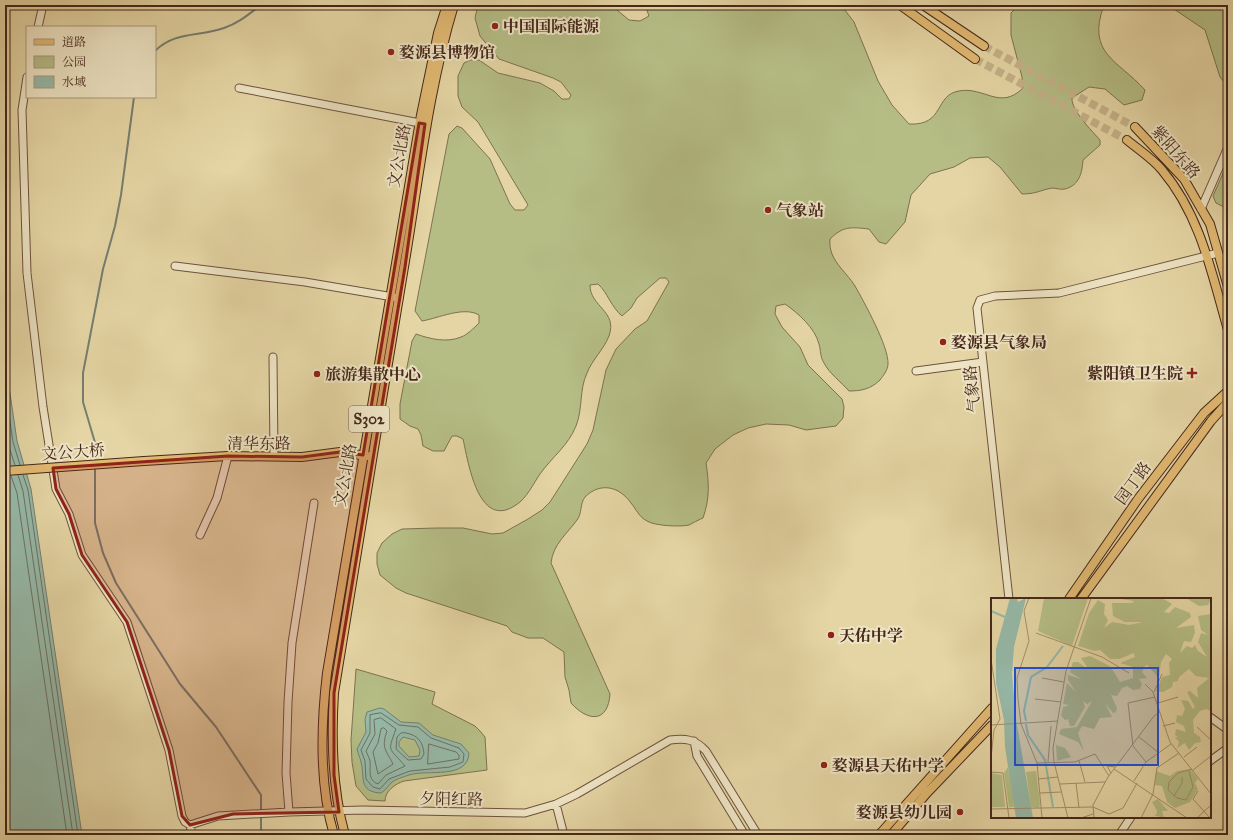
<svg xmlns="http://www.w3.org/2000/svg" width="1233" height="840" font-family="'IM FELL Great Primer','Noto Serif SC',serif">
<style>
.green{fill:#b5bd85;stroke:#7d7250}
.water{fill:#96b9a8;stroke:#767f70;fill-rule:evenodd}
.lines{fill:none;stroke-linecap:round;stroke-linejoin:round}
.shore{stroke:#6e7062;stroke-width:1}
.stream{stroke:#767f70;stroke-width:2}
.major-tunnel{stroke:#c5b289;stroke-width:8;stroke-dasharray:8 4;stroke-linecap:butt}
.minor-casing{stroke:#6d523d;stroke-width:9}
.major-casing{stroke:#45271b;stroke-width:10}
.minor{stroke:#eee4c4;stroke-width:7}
.major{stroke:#e2ba72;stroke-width:8}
.major-bridge-casing{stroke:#45271b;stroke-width:10;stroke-linecap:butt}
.major-bridge{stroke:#e2ba72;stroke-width:8}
.marked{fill:#8f2418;fill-opacity:0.2;stroke:#8f2418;stroke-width:3;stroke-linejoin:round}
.poi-dot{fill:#8f2418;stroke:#eee4c4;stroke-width:1.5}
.labels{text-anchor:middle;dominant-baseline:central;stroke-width:4;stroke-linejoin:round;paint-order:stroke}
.shield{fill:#eee4c4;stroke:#78604e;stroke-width:1}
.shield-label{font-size:15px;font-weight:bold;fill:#45271b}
.poi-label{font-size:16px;font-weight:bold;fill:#45271b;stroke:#eee4c4;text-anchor:start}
.street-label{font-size:16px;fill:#45271b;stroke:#eee4c4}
.inset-river{fill:none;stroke:#96b9a8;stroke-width:2}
.inset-road{fill:none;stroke:#a58f6d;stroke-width:1}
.view{fill:#1d4ed8;fill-opacity:0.15;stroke:#1d4ed8;stroke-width:2}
.inset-edge{fill:none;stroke:#45271b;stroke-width:2}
</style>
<rect width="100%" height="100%" fill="#e5d5a4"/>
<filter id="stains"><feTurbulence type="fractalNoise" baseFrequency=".005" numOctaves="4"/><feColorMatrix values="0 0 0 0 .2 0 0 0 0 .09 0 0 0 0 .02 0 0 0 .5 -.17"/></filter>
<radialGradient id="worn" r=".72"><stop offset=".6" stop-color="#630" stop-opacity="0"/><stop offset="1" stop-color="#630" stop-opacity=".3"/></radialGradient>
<path class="green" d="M478,5H611L629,20L640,21L649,16L645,5H841L854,22L878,81L892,105L909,124C945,126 934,95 959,91C984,86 1000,111 1023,88L1022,77L1011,35V13L1019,5H1104C1086,54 1118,60 1145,90L1142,100L1124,105L1105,89L1089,87L1072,98C1071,110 1092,131 1100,140V145L1083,160C1082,172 1080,185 1065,189C1061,190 1056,188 1052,188C1041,190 1036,194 1022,194L1000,167L988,157L970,158L954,167L930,174L911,195L905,222L886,244L879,242L869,229C851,227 843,226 830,239C828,260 845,270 855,286C864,302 889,347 888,364C888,370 883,376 880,380C871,389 861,391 849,391C841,382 829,373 824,363C820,357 821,351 819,344C815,328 798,313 785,304L776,306L775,314L782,327L800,347L808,365L842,399L844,407L843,418L836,426L806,430L789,425L766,424L748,428L733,435L715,449L706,463C709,483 710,498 703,518C698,520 693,523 689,525C680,527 655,526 647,521C639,517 636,509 631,503C619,486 600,482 585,497C580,503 582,514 577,520C567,534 553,544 551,563L610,694C608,723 588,722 571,703L569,690L565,677L564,652L543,638H528L512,632L507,626L406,593L396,588L380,575L377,564V553L382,543L392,534L402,529L437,528H463L492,534L503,533L528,519L542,510L550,502L587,444L593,430L606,370L616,349L635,329L647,321L669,282L666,278H660L637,298L631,308L622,316C611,307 608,293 598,284L590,285C590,307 618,311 609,336C604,349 592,360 587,373C579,390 583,409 576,426C568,446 552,457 540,474C533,484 527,498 516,505C478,531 468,461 463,439L457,436H452L444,451H433L423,446L421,435L418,429L410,426L400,419V404L412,341L416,334C430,339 447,343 461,337C467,335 474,328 479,323V315C464,306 439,318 422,321L415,311L449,134L457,126L462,128L490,159L510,204L515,210H524L528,205L478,122L462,107L458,96V76L464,63L470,60H479L498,73L540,83L554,91L562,99H569L571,95L561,82L553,78L499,59L480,36L475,18Z
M1168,5H1228V87L1220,77L1205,30Z
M1228,162V209L1216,203L1213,196Z
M356,669L435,692L432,704L475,726L480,731L485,737L487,770L404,781C395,784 385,791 385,801L368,800L356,786L352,762L351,740Z"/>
<path class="water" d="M5,359L17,441L31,489L82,835H5Z
M380,708L384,709L401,722L419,723L433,735L461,744L469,753C468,780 427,769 409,775C403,777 396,779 392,782C388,786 386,790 381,793C358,792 365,777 361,762C360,757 358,754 357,749L366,732L365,719L367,712ZM403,737L415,740L420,750L419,756L409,757L399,746V742Z"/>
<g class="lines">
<path class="shore" d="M5,388L13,442L20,465
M5,424L8,444L15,465
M18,475L23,491L73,835
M23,475L28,490L78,835
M11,476L17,493L67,835
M381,713L399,725L418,727L431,738L459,748L464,754L463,762L450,767L410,771L389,779L380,789L373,787L366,779L365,761L361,750L370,733V715Z
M381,718L396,729C387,753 389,747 405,766L386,775L378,784C367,780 371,769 370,761C369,757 367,754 366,751L375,734L374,720Z
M384,728L387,731C381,748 386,750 393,764L378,774L373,752L378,743L381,729Z
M406,733C418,735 423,742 424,754L421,759L408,760L396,749L397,737L401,733Z
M429,744L456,752L459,755V759L428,764Z"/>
<path class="stream" d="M155,51C175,31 199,37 224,28C239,23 249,14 261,5
M95,463L96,446L83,402V373L103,269L115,226L121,195L134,97
M95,467V523L103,553L116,583L180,684L216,727L261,795V812
M261,835V816"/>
<path class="major-tunnel" d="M984,46L1135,127
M975,59L1127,140"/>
<g class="minor-casing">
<path id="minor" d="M38,27L43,5
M27,77L22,110L27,273L43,407L56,489L69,514L82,555L127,622L169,750L182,816L185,822L190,825
M239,88L425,124
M1201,209L1228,147
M175,266L305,282L399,298
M273,357L274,456
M916,371L983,362
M200,535L217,498L228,456
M1009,599L977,308L980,300L995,296L1059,293L1218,253
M1210,717L1228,730
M694,741L697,756L745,835
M1210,761L1228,748
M556,804L564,835
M289,812L286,773L288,702L292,643L314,503
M190,825L218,816L289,812L363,810L525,813L556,804L577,794L670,740C685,738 695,739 706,751L758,835
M190,825L192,835
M1119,835L1131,817"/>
</g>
<g class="major-casing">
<path id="major" d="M900,5L975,59
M923,5L984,46
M1135,127L1184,179L1210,224L1228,287
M1127,140C1139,150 1153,159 1162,170C1201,216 1212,275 1228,330
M144,461L228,456L302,457L340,452L367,456
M1069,599L1138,499L1204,413L1228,391
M1081,599L1211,421L1228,402
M334,835C319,785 321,724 327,673L421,115L438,33L447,5
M345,835C332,789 331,741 334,693C356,551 381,409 404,267C419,179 428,91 454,5
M879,835L992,708
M891,835L927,793L992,725"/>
</g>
<use href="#minor" class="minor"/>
<use href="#major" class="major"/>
<g class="major-bridge-casing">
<path id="major-bridge" d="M5,471L144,461"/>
</g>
<use href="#major-bridge" class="major-bridge"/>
</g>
<path class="marked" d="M419,123L425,124L405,267L334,693V775L339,812L233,814L190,825L182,816L169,750L127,622L82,555L69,514L56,489L53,468L228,456L302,457L340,452L363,455Z"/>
<g class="poi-dot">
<circle cx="495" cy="26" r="4"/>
<circle cx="391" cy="52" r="4"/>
<circle cx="768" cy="210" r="4"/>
<circle cx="943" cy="342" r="4"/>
<path d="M1190 367h4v4h4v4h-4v4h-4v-4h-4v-4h4z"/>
<circle cx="317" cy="374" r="4"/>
<circle cx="831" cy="635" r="4"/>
<circle cx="824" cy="765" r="4"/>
<circle cx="960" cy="812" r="4"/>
</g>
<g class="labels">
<rect class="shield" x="349" y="406" width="40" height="26" rx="3"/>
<g class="shield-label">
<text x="369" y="419">S302</text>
</g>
<g class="poi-label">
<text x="503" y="26">中国国际能源</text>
<text x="399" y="52">婺源县博物馆</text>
<text x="776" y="210">气象站</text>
<text x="951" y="342">婺源县气象局</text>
<text x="1183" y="373" text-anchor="end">紫阳镇卫生院</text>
<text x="325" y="374">旅游集散中心</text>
<text x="839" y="635">天佑中学</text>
<text x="832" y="765">婺源县天佑中学</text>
<text x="952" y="812" text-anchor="end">婺源县幼儿园</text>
</g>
<g class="street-label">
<text transform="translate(1176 152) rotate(49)">紫阳东路</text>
<text transform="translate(399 156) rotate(-80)">文公北路</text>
<text transform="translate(972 389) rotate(-96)">气象路</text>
<text x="259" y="443">清华东路</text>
<text transform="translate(73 452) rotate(-4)">文公大桥</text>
<text transform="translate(345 475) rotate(-80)">文公北路</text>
<text transform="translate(1133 483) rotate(-54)">园丁路</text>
<text transform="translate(451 799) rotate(1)">夕阳红路</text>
</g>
</g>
<g transform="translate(991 598)">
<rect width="220" height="220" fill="#e5d5a4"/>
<path d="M53,0H97L81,48L47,33ZM123,0H171L181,6L173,14L178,15L184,9L199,15L200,19L185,30L203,27L204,35L200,44L193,43L189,55L196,48L201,50L204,47L207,53L216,59L207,44L210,35L217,37L210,32L207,18L220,16V113L215,111L209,113L202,122L203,135L209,139L210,144L204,145L198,152L194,145L186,150L188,144L184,139H187L184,137L185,131L195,134L193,128L185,124L186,117L191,118L194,111L190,102L197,103L202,111L204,109L196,94L199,93L207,100L206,90L218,80L205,78L198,71L188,79L187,83L182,84L181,89L172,94L165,93L171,79L179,77L178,65L181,61L175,56L170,64L168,80L156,67L154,68L151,74L156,80L148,81L151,86L149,91L142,92L136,88L131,90L126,98L120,97L126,110L125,114L122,115L114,105L121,119L109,120L103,131L91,128L87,135L93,153L87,144L68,136L70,131L86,129L101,103L96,106L92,103L94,109L83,128H79L77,121L74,122L70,118L72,109L79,107L72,106L76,85L85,94L77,82V77L90,81L79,74L82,64H87L98,72L90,60L99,58L119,68L129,84L142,80V69L129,65L144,59L143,55L128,61H119L109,52L103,53L87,48L98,15L107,2L114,6L113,16L117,22L113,30L121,24L138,27L152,24H134L122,18L121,5H141L143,3ZM195,0H220V2L217,7L208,8ZM65,147L74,150L80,159L66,163ZM17,169L22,196L23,209H18L13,175ZM199,171L207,181L204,185L207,191L199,204L184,210L176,204L171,188L164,187L165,173L179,178L186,173ZM45,173L49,206L48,210L40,209L35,174ZM0,175L11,177L14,209H0ZM167,201L177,213H171L173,220L162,217H165L166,213L161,204Z" fill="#b5bd85"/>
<path d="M19,0H26L27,4L35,0L23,49L21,76L25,121L42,220H25L14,149L13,122L5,85V51Z" fill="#96b9a8"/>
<path class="inset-river" d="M0,13L14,19M35,123L33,113L40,79L56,69L72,48M35,126L37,137L54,162L62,209"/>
<path class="inset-road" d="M38,0L33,13L38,43L26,80L27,101L30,126L46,165L51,220M45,35L111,59L138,75M0,61L9,121L3,132L0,160M51,80L73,84M154,86L162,94L179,144L220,196M163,94L171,76M44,101L70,104M167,105L187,99M0,127L67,123M172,128L184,125M206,129L220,142M148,139L168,155M104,156L118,178M193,159L206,149M88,163L94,184M57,164L60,128M155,164L142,148L137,105L164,99M46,165L84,164L104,156M123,171L196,220M202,172L220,158M198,173L202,189L195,202L186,200L177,192L178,184L187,175L201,171M0,174L12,175L18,220M120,175L116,168L124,169M47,181L67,179M143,183L155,164L180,146M85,185L88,210M69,186L114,184M207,193L202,201L219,220M49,195L70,194M183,198L191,185V179M102,209L118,216L132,210L146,185M0,211L102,209M77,220L63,164L62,150L75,73L100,0M90,220L102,216M103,220L102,207L117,179L163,118L169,114M150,220L162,196L166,170L188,155M206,220L220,207"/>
<path class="view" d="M24,70H167V167H24Z"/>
<rect width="220" height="220" class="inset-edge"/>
</g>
<rect width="1233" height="840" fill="none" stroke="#e5d5a4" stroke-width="20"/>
<rect x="6" y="6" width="1221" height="828" fill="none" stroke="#45271b" stroke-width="2"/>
<rect x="10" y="10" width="1213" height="820" fill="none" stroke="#45271b"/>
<rect x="26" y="26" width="130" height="72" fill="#eee4c4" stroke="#aa9880"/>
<rect x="34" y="39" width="20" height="6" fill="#e2ba72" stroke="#aa9880"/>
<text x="62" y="46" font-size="12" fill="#45271b">道路</text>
<rect x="34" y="56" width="20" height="12" fill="#b5bd85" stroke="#aa9880"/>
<text x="62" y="66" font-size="12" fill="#45271b">公园</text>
<rect x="34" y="76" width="20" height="12" fill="#96b9a8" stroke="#aa9880"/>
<text x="62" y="86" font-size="12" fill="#45271b">水域</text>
<rect width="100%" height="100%" filter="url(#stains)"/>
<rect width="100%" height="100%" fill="url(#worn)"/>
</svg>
